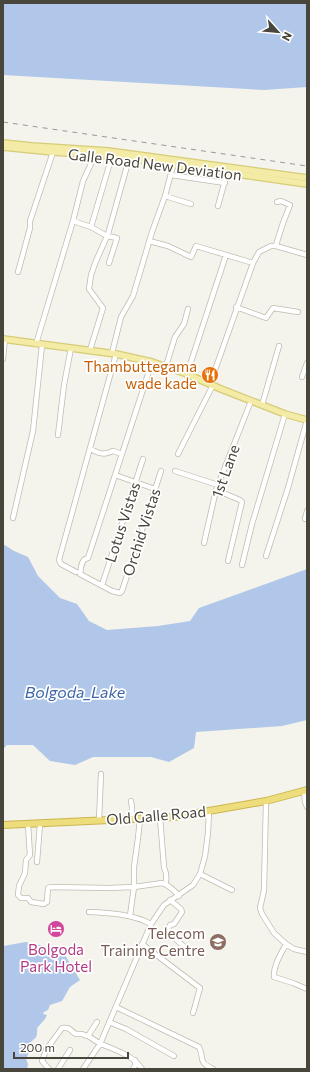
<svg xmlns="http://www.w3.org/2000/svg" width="310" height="1072" font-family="Commissioner,sans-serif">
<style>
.water{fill:#b0c7e9}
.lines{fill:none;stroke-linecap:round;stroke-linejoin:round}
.minor-casing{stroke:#bfbcaf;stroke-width:6}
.major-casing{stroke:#d7cc77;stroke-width:8}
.highway-casing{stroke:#ccb54e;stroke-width:8}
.minor{stroke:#fff;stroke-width:4.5}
.major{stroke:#f3eba6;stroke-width:5.5}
.highway{stroke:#eedd7d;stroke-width:6}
.rail{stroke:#999;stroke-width:1;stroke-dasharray:5 5;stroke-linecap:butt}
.labels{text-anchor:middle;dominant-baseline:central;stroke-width:3.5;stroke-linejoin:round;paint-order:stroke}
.street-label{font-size:15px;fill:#48453a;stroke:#fff}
.food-label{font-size:15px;fill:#c56008;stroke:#fff;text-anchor:end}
.education-label{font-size:15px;fill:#785e54;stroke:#fff;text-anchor:end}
.hotel-label{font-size:15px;fill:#b23c85;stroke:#fff}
.water-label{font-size:16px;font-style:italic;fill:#3f68a8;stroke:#fff}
</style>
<rect width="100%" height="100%" fill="#f4f3ec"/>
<path class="water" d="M3,3H307V87L264,90L3,75Z
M3,544L14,551L28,557L38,576L60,598L77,604L89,621L107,630L158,626L190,621L199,608L307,569V720L282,726L196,732L194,748L169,762L151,757H93L75,765L50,761L33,745H7L3,749Z
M26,942L48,947L65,955L80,980L70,987L62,1001L50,1005L48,1010L44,1012L43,1014L47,1015L45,1019L37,1028C38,1042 33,1036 28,1047L30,1050L26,1059L28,1064L27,1069H3V946Z"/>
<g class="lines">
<g class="minor-casing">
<path id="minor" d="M171,175L225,183
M165,196L191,204
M218,206L227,173
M73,221L91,227L107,236L117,238L109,263
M91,227L112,156
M149,241L168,246L191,257L196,246L253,263L259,252L271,246H276L307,255
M276,246V245L283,223L290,205L281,201L277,202
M18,272L30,228V221L53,152
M236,307L266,318L273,308L298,312
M36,344L73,221L83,181L90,166L94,154
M90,350L103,308L89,289L91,275L96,261L108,234L129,159
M112,353L121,317L133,296L152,232L165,196L174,162
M3,359L5,339
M152,362L88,558C81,559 81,568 80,574L112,591L120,593L122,591L161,471
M166,366L175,337L184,324L188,309
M187,374L226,255
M302,377L307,363
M210,384L253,263
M262,405L279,346
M58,435L64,385L71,348
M90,449C100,453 102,456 113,451L122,454
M178,454L213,385
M175,471L218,485
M115,475L155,489
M216,490L240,500L242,502L228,561
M13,518L33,431L42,345
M305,519L307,511
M204,543L216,490L251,401
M266,556L288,488L307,420
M242,565L252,524L285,414
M76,572L61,564L59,560L116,354
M102,585L143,459
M304,791L305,802L307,807
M131,801L132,807V819
M266,801L264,890L260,908L262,914L274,933L286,944L294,949L307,952
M160,818L164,867C166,872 168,878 165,884
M99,820L101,774
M28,824L30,855L26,860L25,873L19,886L18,895L21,898H28L31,902L44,904L47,902L48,888L51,887L109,888L134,887L162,883C169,885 174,890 179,896
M37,862L40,824
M200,874L232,890
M170,900L181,909L182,912L174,924L170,925L167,931L191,953
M89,912C110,913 133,914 151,924
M130,916L134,887V867L138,838L140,819
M142,944L200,988L193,1013
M286,944C281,954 273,966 274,977L293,983L307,989
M116,1007L199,1047C205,1060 197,1061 213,1069
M109,1022L126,1029L174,1056
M88,1036L97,1022
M49,1069L42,1061L46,1050L62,1028C71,1027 70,1031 76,1034C78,1034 80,1034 82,1034C84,1035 86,1036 88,1036C92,1038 95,1041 99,1043C114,1050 132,1054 142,1069
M58,1069L70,1050
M83,1069L100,1044L151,924L164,905L193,885L200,874L205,856L208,833L209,811
M133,1069L136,1064L135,1063V1060"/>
</g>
<g class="major-casing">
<path id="major" d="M3,143L32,146L108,151L307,178
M3,147L53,152L112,156L307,184
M3,339L116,354L152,362L187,374L221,389L285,414L307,420"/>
</g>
<g class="highway-casing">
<path id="highway" d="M3,825L174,817L266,801L307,790"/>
</g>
<use href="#minor" class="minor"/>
<use href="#major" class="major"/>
<use href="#highway" class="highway"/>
<path class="rail" d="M3,122L307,166"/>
</g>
<defs>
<g id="restaurant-disc" transform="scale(0.9)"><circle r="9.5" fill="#e8710a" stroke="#fff"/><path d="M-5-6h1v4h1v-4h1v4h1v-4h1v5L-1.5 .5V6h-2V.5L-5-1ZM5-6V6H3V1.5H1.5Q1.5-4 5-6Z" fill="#fff"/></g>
<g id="hotel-disc" transform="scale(0.9)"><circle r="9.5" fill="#d1479c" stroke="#fff"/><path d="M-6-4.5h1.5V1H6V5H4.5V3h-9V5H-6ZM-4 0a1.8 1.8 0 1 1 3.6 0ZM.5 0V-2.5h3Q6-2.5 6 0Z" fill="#fff"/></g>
<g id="school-disc" transform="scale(0.9)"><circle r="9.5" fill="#8d6e63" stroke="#fff"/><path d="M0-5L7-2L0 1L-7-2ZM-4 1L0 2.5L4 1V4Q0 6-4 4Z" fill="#fff"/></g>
</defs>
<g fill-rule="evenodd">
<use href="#restaurant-disc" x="210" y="375"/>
<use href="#hotel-disc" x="56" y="929"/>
<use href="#school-disc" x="218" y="942"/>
</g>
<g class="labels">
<g class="street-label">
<text transform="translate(155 164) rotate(7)">Galle Road New Deviation</text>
<text transform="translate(225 471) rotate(-70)">1st Lane</text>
<text transform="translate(122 522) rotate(-72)">Lotus Vistas</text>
<text transform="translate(141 532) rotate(-72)">Orchid Vistas</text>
<text transform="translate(156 815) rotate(-5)">Old Galle Road</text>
</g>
<g class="food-label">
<text x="197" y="366">Thambuttegama<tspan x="197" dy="17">wade kade</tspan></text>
</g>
<g class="education-label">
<text x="205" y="933">Telecom<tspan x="205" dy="17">Training Centre</tspan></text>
</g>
<g class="hotel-label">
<text x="56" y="949">Bolgoda<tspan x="56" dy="17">Park Hotel</tspan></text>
</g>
<g class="water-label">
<text x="75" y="691">Bolgoda_Lake</text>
</g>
</g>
<rect width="310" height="1072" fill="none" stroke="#48453a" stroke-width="8"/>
<g transform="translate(278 32) rotate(117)" stroke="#ffffff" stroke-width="3" paint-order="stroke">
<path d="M0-3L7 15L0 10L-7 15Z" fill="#48453a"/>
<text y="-6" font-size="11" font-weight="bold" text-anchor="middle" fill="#48453a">N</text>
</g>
<path d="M14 1052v6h114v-6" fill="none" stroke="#48453a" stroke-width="2"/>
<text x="20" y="1052" font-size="12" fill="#48453a" stroke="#ffffff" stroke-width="3" paint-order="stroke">200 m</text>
</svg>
